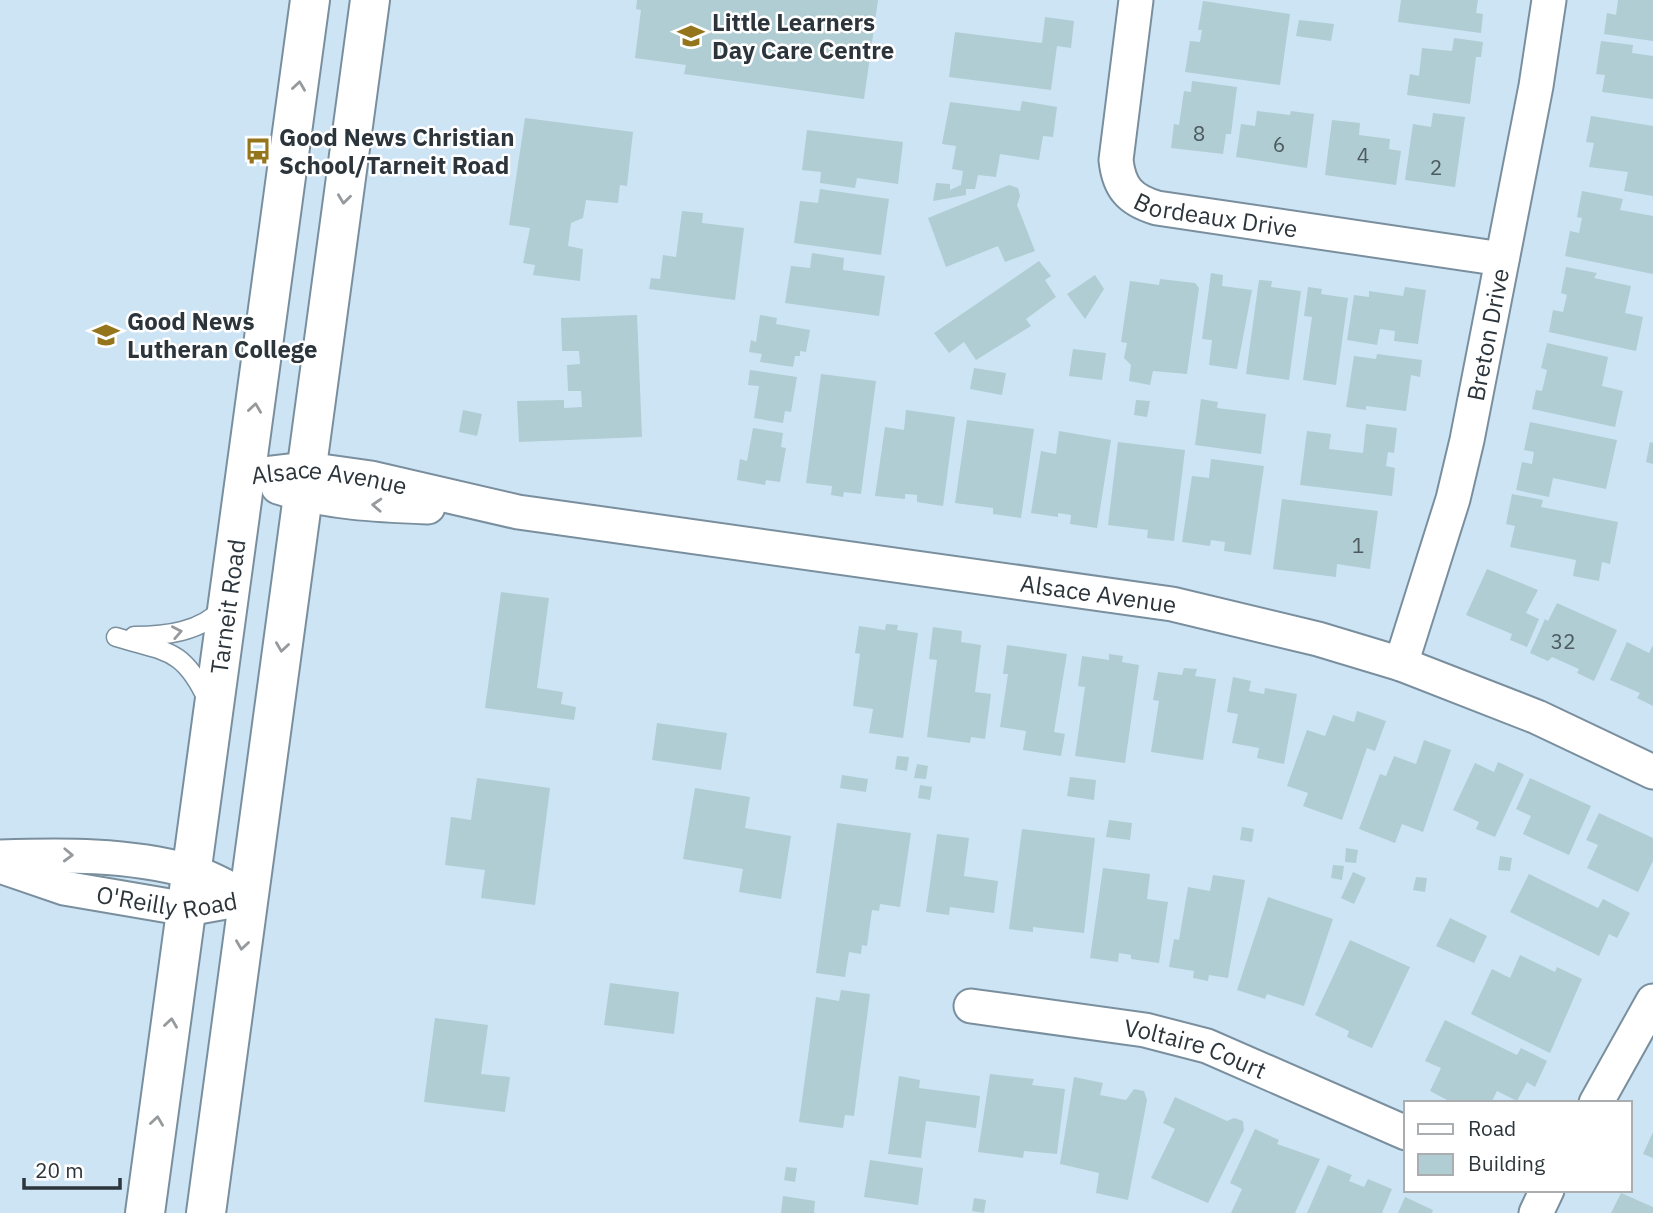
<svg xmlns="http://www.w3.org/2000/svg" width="1653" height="1213" font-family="'IBM Plex Sans',sans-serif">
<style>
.building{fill:#afcdd2}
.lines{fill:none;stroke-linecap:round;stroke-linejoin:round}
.lane-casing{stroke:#7a8f9e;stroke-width:21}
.street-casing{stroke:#7a8f9e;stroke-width:37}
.secondary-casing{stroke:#7a8f9e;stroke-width:42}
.lane{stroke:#fff;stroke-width:18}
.street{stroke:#fff;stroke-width:33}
.secondary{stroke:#fff;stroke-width:38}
.oneway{stroke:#969a9d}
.labels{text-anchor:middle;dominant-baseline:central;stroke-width:5;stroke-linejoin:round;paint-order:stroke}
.number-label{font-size:21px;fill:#4d5b61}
.poi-label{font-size:24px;font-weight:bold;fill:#2c353b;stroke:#fff;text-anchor:start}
.street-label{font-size:24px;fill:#2c353b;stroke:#fff}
</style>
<rect width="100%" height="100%" fill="#cde4f5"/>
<path class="building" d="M637,0H878L864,99L684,74L686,65L635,58L641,10L636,9Z
M1401,0H1478L1476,13L1483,14L1481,33L1398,22Z
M1618,0H1653V41L1604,34L1607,13L1616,15Z
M1203,1L1290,14L1280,85L1185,72L1190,41L1200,42L1202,30H1198Z
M1045,17L1074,21L1071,48L1057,46L1051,90L949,77L955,32L1042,43Z
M1299,20L1334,24L1331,41L1296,36Z
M1454,38L1483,42L1481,57H1476L1470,104L1407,95L1410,74L1419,76L1422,48L1452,51Z
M1601,41L1633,45L1632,53L1653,56V99L1602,92L1605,75L1596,74Z
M1192,81L1237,87L1231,134H1226L1223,154L1171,148L1174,124L1179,125L1184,91L1191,92Z
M1022,101L1057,107L1053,137L1043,136L1039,160L1000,154L996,177L978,175L975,189H966V195L933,201L936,183L950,184V190L961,185L963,171L952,169L956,146L942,144L950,102L1020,111Z
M1257,111L1290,115L1291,111L1314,114L1307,168L1236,157L1241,124L1255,126Z
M1433,113L1465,117L1455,187L1405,180L1413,124L1431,127Z
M1591,116L1653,126V196L1624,191L1628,172L1589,167L1594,143L1586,142Z
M525,118L633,132L627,186L620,185L618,203L586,200L583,218L571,223L568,246L583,249L580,281L533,275L535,265L523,263L530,228L509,225Z
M1332,120L1360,123L1359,135L1390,139L1389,149L1401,151L1396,185L1325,175Z
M807,130L903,142L898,184L857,178L855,188L820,183L821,172L802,170Z
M1009,185L1018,188L1020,196L1017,205L1035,251L1005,262L998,246L946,267L928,218Z
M820,189L889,199L881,255L794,243L800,201L818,203Z
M1582,191L1623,199L1620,210L1653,216V274L1565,256L1570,231L1579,233L1582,218L1577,217Z
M682,211L703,213L702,223L744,228L735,300L649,289L651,278L660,279L663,255L676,257Z
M812,253L844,258L843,270L885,276L879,316L785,303L791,266L810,268Z
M1039,261L1051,276L1045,280L1056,297L1026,319L1031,326L976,360L964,342L949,353L934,333Z
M1566,267L1597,273L1594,278L1631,286L1625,313L1643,317L1636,351L1549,332L1553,310L1563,312L1567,295L1561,293Z
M1211,273L1223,275L1222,286L1252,290L1237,369L1209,365L1212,340L1202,339Z
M1095,275L1104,289L1085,319L1067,294Z
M1160,279L1195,283L1199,288L1187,374L1153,371L1150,385L1129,381L1131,365L1124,358L1127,343L1121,342L1130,281L1159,285Z
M1259,280L1272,281L1271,287L1301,291L1289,380L1246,374Z
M1308,287L1322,289L1321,294L1348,298L1336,385L1303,380L1312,317L1304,316Z
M1405,287L1426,290L1418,344L1394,341L1395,331L1380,329L1377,345L1347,340L1354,295L1369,297V291L1403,296Z
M637,315L642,437L519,442L517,401L564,400V408L582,407L581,391H568L567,365L580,364L579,351H562L561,318Z
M760,315L777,318L776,324L810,330L806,352L800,351V356H795L793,367L760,362L762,354L749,352L751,340L756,342Z
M1547,343L1608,357L1602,386L1623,391L1615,427L1532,409L1536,390L1542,391L1547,370L1541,368Z
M1073,349L1106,353L1102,380L1069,376Z
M1377,354L1422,360L1420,377L1411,375L1406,411L1366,406V410L1346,407L1354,356L1376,359Z
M974,368L1006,373L1002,395L970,389Z
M750,370L797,377L791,412L785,411L783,423L754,418L759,386L748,385Z
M821,374L876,381L861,494L844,492L843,497L831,495L832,486L806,483Z
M1201,399L1218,402L1217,408L1266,414L1261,454L1195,445Z
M1136,400L1150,401L1147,417L1134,415Z
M463,410L482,414L477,436L459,432Z
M906,410L955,417L943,506L917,502V495L905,494V499L875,496L885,427L904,430Z
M967,420L1034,429L1021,518L993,514V508L955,503Z
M1530,422L1617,440L1606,489L1553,478L1549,497L1516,490L1522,462L1532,464L1534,452L1524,450Z
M1366,424L1397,428L1394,453L1388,452L1386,466L1395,468L1392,496L1300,485L1307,431L1331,434L1329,449L1363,453Z
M753,428L783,433L781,447L786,448L780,482L766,480L765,485L737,480L740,459L747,461Z
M1059,431L1111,440L1097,528L1070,524L1071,515L1058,513V517L1031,513L1041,451L1056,454Z
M1118,442L1185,450L1174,541L1147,538L1148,530L1108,525Z
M1650,442L1653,443V464L1646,462Z
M1211,459L1264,466L1251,555L1224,551L1225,542L1211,540L1210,546L1182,542L1192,476L1209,478Z
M1512,494L1543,500L1541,507L1618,522L1610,564L1602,562L1599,581L1573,576L1576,560L1510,547L1515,526L1506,524Z
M1282,499L1378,511L1370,569L1337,564L1336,577L1273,569Z
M1487,569L1538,590L1526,613L1539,619L1527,647L1510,640L1512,634L1466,615Z
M501,592L549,598L537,688L563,692L561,704L576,707L574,720L485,708Z
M1557,603L1617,630L1594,681L1577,673L1579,669L1552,657L1548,661L1530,653L1545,619L1548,621Z
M886,624L898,625L897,630L918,633L903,738L869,733L873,709L853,706L860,654L855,653L859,626L885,630Z
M933,627L962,631L961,642L981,645L975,692L991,694L985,739L971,737L970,743L927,737L937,660L929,659Z
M1627,642L1649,653L1653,645V706L1637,698L1640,693L1610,680Z
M1007,645L1067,654L1054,732L1065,734L1061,756L1023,750L1026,731L1000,727L1008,674H1003Z
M1109,654L1123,656L1122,662L1139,665L1125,763L1075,756L1085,687L1078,686L1082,656L1109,660Z
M1184,668L1197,669L1195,676L1216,679L1203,760L1151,752L1159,701L1153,700L1158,672L1182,675Z
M1233,677L1251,681L1249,691L1264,694L1265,688L1297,694L1284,764L1257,758L1259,748L1232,743L1238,714L1227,712Z
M1357,711L1386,721L1375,751L1367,748L1342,820L1303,806L1308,793L1287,786L1307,730L1325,736L1333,715L1354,722Z
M657,723L727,733L721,770L652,760Z
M1424,740L1451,750L1423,832L1402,824L1395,843L1359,829L1380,774L1386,776L1394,756L1416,764Z
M897,756L909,757L907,771L895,769Z
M1498,762L1524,774L1495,837L1476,829L1479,822L1453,810L1475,763L1494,772Z
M917,764L928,766L926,779L914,778Z
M842,775L868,779L866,792L840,788Z
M1070,777L1096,780L1094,800L1067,796Z
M477,778L550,788L535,905L481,898L485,870L445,865L451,817L471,820Z
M1530,778L1591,806L1569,855L1523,834L1531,816L1516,809Z
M920,785L932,787L930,800L918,798Z
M695,788L750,797L745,828L791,836L781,899L739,892L743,869L683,859Z
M1599,813L1653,838V861L1638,892L1587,868L1598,845L1586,840Z
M1109,820L1132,823L1130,840L1106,837Z
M837,823L911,833L900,907L880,904L879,911L872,910L867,946L862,945L861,954L849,952L845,977L816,973Z
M1242,827L1254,829L1252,842L1240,840Z
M1022,829L1095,838L1084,933L1033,927V932L1009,929Z
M937,834L969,838L964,876L998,881L994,913L950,907L949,915L926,912Z
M1346,848L1358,850L1356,863L1345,862Z
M1500,856L1512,858L1510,871L1498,870Z
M1333,865L1344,866L1342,880L1331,878Z
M1103,868L1150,874L1147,899L1168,902L1159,963L1131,959V955L1119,953L1118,962L1090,958Z
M1353,872L1366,878L1354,904L1341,898Z
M1529,874L1598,908L1603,899L1630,913L1617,938L1609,934L1599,956L1510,912Z
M1213,875L1245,880L1228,978L1209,975L1208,981L1193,978L1194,971L1169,967L1174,939L1179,940L1188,887L1210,891Z
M1416,877L1427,878L1425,892L1413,890Z
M1268,897L1333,919L1304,1006L1267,994L1265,999L1237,990Z
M1450,918L1487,936L1474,963L1436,946Z
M1350,940L1410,967L1372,1048L1347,1037L1349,1031L1315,1015Z
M1520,955L1555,972L1557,967L1582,979L1550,1053L1471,1014L1492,969L1510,978Z
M610,983L679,992L674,1034L604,1025Z
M841,990L870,994L854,1116L845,1115L843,1128L799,1122L816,997L839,1001Z
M435,1018L488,1025L481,1074L510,1077L505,1112L424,1102Z
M1445,1020L1517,1055L1521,1048L1547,1061L1535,1087L1527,1082L1517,1101L1497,1091L1491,1103H1453L1430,1091L1441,1068L1425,1061Z
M990,1074L1034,1079L1032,1085L1065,1089L1057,1154L1024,1151L1023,1158L978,1152Z
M899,1076L920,1080L919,1088L980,1096L976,1128L926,1121L921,1158L888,1154Z
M1074,1077L1103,1083L1100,1095L1126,1100L1134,1089L1144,1091L1147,1100L1128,1200L1096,1193L1099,1173L1060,1164Z
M1175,1097L1227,1121L1234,1118L1243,1121L1244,1130L1208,1203L1151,1178L1175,1129L1163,1123Z
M1255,1129L1279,1140L1277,1144L1320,1159L1295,1213H1231L1242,1189L1230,1183Z
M1653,1132V1158L1643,1154Z
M870,1160L923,1168L918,1205L864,1197Z
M1328,1165L1352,1175L1349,1181L1364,1187L1368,1179L1392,1189L1382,1213H1307Z
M786,1167L797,1168L795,1182L784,1180Z
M1621,1193L1653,1207V1213H1611Z
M783,1196L815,1201L814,1213H781Z
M1405,1197L1433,1210L1432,1213H1398Z
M974,1198L986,1200L984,1213L972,1211Z"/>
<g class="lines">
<g class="lane-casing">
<path id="lane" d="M134,636C166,636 201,632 224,607
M116,637C166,652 183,648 207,699"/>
</g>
<g class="street-casing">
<g id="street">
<path id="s1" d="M1136,0L1116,160C1119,188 1130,200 1157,208L1502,259"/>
<path id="s2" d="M246,476L307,469L371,478L518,512L1172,604L1318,639L1401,664L1537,717L1653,772"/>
<path d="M278,487C327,503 378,505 428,507"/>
<path id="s3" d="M1401,664L1453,499L1467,440L1536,86L1549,0"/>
<path d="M0,857C62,855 128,854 189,871C209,876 229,889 248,898"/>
<path id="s4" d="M0,866L64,888L187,909L248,898"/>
<path id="s5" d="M971,1006L1145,1030L1207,1046L1406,1133"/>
<path d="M1596,1103L1653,1001"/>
<path d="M1536,1213L1547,1190"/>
</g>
</g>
<g class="secondary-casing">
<g id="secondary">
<path id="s6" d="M145,1213L310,0"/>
<path d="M206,1213L370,0"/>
</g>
</g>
<use href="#lane" class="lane"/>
<use href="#street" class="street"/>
<use href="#secondary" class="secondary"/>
</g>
<defs><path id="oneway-chevron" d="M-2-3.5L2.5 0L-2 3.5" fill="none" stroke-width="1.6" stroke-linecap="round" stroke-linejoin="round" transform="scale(1.75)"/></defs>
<g class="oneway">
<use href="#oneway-chevron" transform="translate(299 86) rotate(-82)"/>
<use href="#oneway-chevron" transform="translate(344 199) rotate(97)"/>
<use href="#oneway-chevron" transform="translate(255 408) rotate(-82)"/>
<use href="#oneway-chevron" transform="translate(377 505) rotate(-177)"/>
<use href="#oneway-chevron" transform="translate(177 632) rotate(-11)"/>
<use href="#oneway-chevron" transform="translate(282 647) rotate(98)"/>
<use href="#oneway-chevron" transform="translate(68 855) rotate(2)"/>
<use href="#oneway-chevron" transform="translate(242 945) rotate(98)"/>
<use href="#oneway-chevron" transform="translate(171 1023) rotate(-82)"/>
<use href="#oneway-chevron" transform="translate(157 1121) rotate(-82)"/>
</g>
<defs>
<g id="school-bare" transform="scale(2.1)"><path d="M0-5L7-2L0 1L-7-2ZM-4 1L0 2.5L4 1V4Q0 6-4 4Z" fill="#94751c" stroke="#fff" stroke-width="2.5" paint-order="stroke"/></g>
<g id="bus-bare" transform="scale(2.1)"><path d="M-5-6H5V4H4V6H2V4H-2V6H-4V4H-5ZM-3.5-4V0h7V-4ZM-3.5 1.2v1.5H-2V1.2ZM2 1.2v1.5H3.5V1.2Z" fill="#94751c" stroke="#fff" stroke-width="2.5" paint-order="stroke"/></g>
</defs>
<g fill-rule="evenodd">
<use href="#school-bare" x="691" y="36"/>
<use href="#bus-bare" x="258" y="151"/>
<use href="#school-bare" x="106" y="335"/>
</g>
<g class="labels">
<g class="number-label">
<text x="1199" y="133">8</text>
<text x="1279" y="144">6</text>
<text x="1363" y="155">4</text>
<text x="1436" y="167">2</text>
<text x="1358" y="545">1</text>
<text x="1563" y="641">32</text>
</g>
<g class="poi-label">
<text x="712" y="22">Little Learners<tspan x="712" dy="28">Day Care Centre</tspan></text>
<text x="279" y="137">Good News Christian<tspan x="279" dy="28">School/Tarneit Road</tspan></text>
<text x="127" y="321">Good News<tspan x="127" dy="28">Lutheran College</tspan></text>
</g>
<g class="street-label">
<text stroke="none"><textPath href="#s1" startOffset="289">Bordeaux Drive</textPath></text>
<text stroke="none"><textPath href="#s3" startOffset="341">Breton Drive</textPath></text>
<text stroke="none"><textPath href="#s2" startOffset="84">Alsace Avenue</textPath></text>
<text stroke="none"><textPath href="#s2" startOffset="863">Alsace Avenue</textPath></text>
<text stroke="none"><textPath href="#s6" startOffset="612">Tarneit Road</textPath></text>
<text stroke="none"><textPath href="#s4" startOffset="172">O'Reilly Road</textPath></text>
<text stroke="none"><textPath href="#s5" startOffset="229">Voltaire Court</textPath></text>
</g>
</g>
<rect x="1404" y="1101" width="228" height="91" fill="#ffffff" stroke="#abaeb1" stroke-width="2"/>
<rect x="1418" y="1124" width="35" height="10" fill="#ffffff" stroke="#abaeb1" stroke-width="2"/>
<text x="1468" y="1136" font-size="21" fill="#2c353b">Road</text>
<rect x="1418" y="1154" width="35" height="21" fill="#afcdd2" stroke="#abaeb1" stroke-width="2"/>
<text x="1468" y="1171" font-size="21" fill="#2c353b">Building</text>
<path d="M24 1178v10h96v-10" fill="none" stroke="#2c353b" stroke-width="3.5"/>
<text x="35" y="1178" font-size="21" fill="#2c353b" stroke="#ffffff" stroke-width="5" paint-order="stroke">20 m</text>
</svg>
